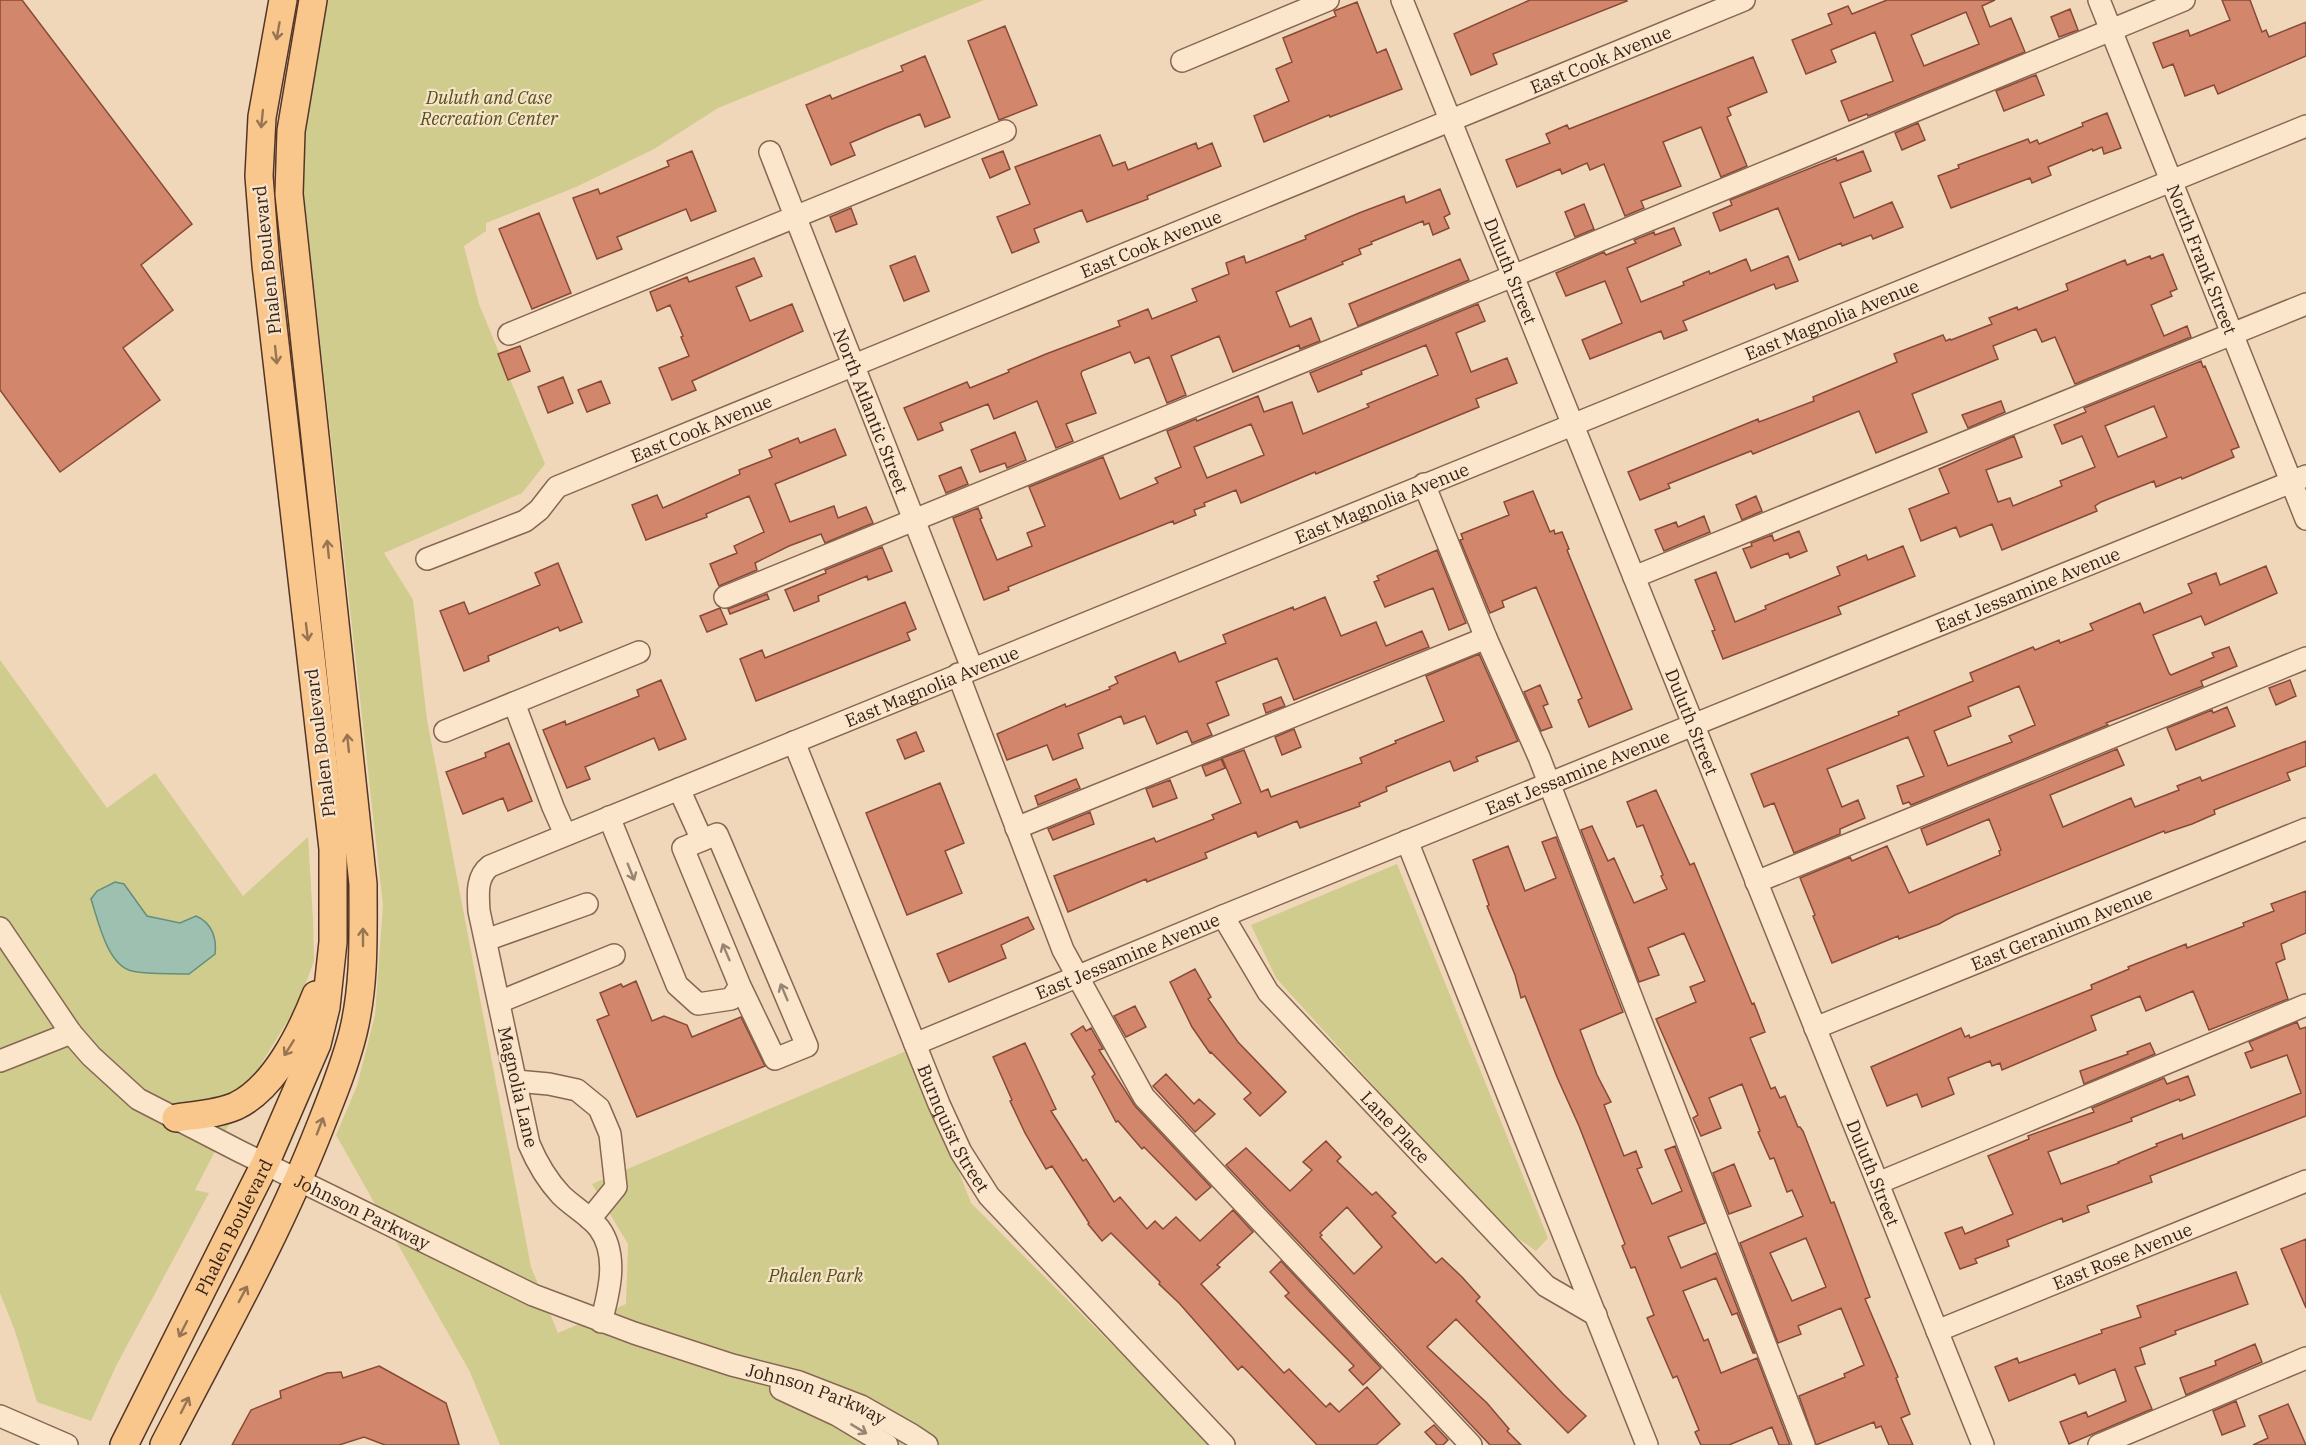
<svg xmlns="http://www.w3.org/2000/svg" width="2306" height="1445" font-family="'IBM Plex Serif',serif">
<style>
.green{fill:#cfcc8d}
.water{fill:#9ec0b1;stroke:#668e7d;stroke-width:1.5}
.building{fill:#d2866b;stroke:#884a37;stroke-width:1.5;fill-rule:evenodd}
.lines{fill:none;stroke-linecap:round;stroke-linejoin:round}
.minor-casing{stroke:#876753;stroke-width:24}
.major-casing{stroke:#543628;stroke-width:30}
.minor{stroke:#fbe6cc;stroke-width:21}
.major{stroke:#f9c68b;stroke-width:27}
.oneway{stroke:#977452}
.oneway2{stroke:#988472}
.labels{text-anchor:middle;dominant-baseline:central;stroke-width:4.5;stroke-linejoin:round;paint-order:stroke}
.street-label{font-size:18px;fill:#352219;stroke:#f8e3c8}
.park-label{font-size:18px;font-style:italic;fill:#4e531e;stroke:#f8e3c8}
</style>
<rect width="100%" height="100%" fill="#f1d7b9"/>
<path class="green" d="M328,0H984L718,108L654,149L576,187L486,223V231L464,246L479,304L545,464L522,493L384,553L413,600L427,720L531,1267L558,1333L626,1304L628,1244L592,1184L911,1049L971,1203L1212,1445H500L470,1372L336,1135L357,1086L375,1015L383,905L303,187V142Z
M0,660L107,808L155,773L243,896L308,837L313,919L314,961L298,1004L255,1074L195,1190L209,1193L116,1366L91,1421L37,1402L15,1331L0,1293Z
M1397,864L1548,1238L1536,1251L1502,1227L1276,978L1251,925Z"/>
<path class="water" d="M115,882L124,884L147,916L180,923L196,916C212,923 217,938 215,954L189,974C171,973 150,975 132,971C107,965 98,920 91,899L97,891Z"/>
<path class="building" d="M0,0H22L192,224L141,265L173,310L123,348L160,400L60,472L0,390Z
M1530,0H1626L1627,1L1493,54L1497,64L1471,75L1454,34Z
M1887,0H1995L1982,6L1990,27L2011,18L2025,52L1868,116L1867,114L1849,121L1841,101L1893,81L1875,32L1831,50L1836,62L1806,74L1792,40L1832,24L1828,14L1848,6L1852,14ZM1966,12L1979,44L1924,66L1911,35Z
M2222,0H2250L2262,32L2266,30L2269,37L2306,22V56L2218,94L2214,85L2185,96L2173,64L2163,68L2153,43L2188,30L2190,36L2230,20Z
M1357,2L1377,53L1386,49L1402,89L1330,117L1329,115L1264,142L1254,116L1289,101L1276,69L1292,62L1283,38L1336,16L1334,11Z
M2070,9L2078,30L2059,37L2051,17Z
M1005,26L1037,105L999,120L968,41Z
M925,56L950,117L925,127L920,114L885,128L850,143L855,155L831,165L806,105L830,95L832,99L867,85L903,71L901,66Z
M1753,57L1767,92L1728,108L1731,115L1727,117L1747,166L1721,177L1701,127L1663,142L1681,186L1641,201L1644,208L1625,216L1604,164L1590,170L1587,163L1562,174L1560,169L1517,187L1506,160L1550,143L1546,134L1567,125L1569,129Z
M2036,75L2044,95L2004,111L1996,91Z
M2107,113L2121,148L2104,154L2102,147L2093,151L2092,149L2048,167L2051,175L2032,183L2030,178L1951,208L1938,176L1959,168L1958,165L2028,139L2030,143L2037,140L2039,144L2083,126L2082,123Z
M1918,123L1925,140L1902,150L1895,133Z
M1100,135L1113,166L1125,162L1128,170L1196,143L1198,149L1212,143L1221,166L1147,196L1148,199L1087,222L1082,210L1034,229L1039,242L1012,253L997,217L1030,204L1015,167Z
M692,151L716,211L691,221L686,209L617,237L622,249L597,259L573,198L598,189L600,194L669,166L667,161Z
M1003,151L1010,169L990,178L982,159Z
M1863,151L1871,171L1840,183L1854,218L1892,202L1903,227L1873,239L1871,235L1842,246L1841,243L1799,260L1778,208L1720,231L1713,213L1732,205L1730,200L1836,158L1837,161Z
M1440,189L1450,214L1444,217L1449,228L1433,235L1429,223L1424,225L1423,221L1371,242L1372,244L1359,249L1361,254L1342,262L1343,264L1276,292L1290,327L1311,318L1320,341L1300,349L1299,345L1233,372L1219,336L1171,356L1186,395L1167,403L1149,357L1135,363L1130,352L1082,371L1081,374L1096,413L1066,424L1073,441L1056,448L1037,401L994,419L988,404L940,423L943,430L918,440L904,408L967,382L970,388L1009,372L1008,370L1046,354L1120,326L1118,321L1148,309L1152,319L1197,301L1192,289L1229,274L1226,263L1244,256L1246,263L1306,239L1305,236L1359,213L1404,196L1406,203Z
M1584,204L1594,229L1575,237L1565,212Z
M851,208L857,224L836,232L830,217Z
M539,213L571,293L532,309L499,229Z
M1674,228L1681,245L1627,268L1641,302L1684,285L1683,282L1709,271L1710,274L1746,259L1751,271L1788,256L1798,281L1776,289L1774,284L1683,321L1687,330L1664,339L1661,331L1590,359L1582,340L1622,323L1605,281L1566,296L1556,273L1604,252L1606,255L1636,243L1634,240L1654,232L1655,235Z
M2163,254L2177,289L2170,292L2172,296L2151,305L2164,336L2187,326L2191,337L2075,384L2055,337L2042,342L2036,329L1993,346L1998,359L1912,394L1927,432L1876,453L1859,411L1753,454L1751,451L1668,484L1670,488L1640,500L1628,472L1758,419L1759,422L1814,401L1813,397L1897,362L1894,354L1943,335L1946,341L1950,339L1951,340L1992,324L1989,318L2017,307L2018,310L2068,290L2066,284L2125,260L2127,265L2150,256L2151,259Z
M915,256L929,291L904,301L890,266Z
M754,258L762,276L736,287L750,321L792,304L803,331L692,381L696,390L672,400L659,368L689,356L681,337L683,336L670,305L657,311L650,292L687,277L689,282Z
M1460,259L1469,280L1358,326L1349,304Z
M1478,304L1485,321L1456,333L1471,372L1507,358L1517,383L1476,399L1479,407L1316,474L1315,472L1241,503L1236,490L1204,503L1205,506L1194,510L1196,515L1174,524L1173,521L1085,556L1008,587L1009,590L984,600L953,518L978,508L982,518L980,519L997,560L1032,546L1027,533L1045,526L1029,487L1103,457L1120,499L1158,483L1155,478L1181,467L1167,431L1196,419L1197,421L1258,396L1264,412L1292,402L1303,434L1369,407L1367,404L1438,375L1426,345L1361,371L1362,374L1318,392L1310,373ZM1251,424L1264,455L1207,478L1194,447Z
M520,346L530,371L508,380L498,354Z
M2201,361L2203,367L2205,366L2239,447L2231,450L2234,457L2182,479L2181,477L2156,487L2154,481L2144,485L2101,502L2095,506L2097,511L2002,550L1992,524L1960,537L1956,527L1921,541L1909,509L1949,493L1939,469L2014,436L2022,457L1986,470L1998,502L2010,498L2013,506L2062,486L2060,481L2095,467L2082,436L2062,444L2054,425L2086,412L2084,408ZM2154,406L2167,437L2118,457L2105,426Z
M563,377L573,403L548,413L538,387Z
M601,381L610,403L587,412L578,390Z
M2001,401L2005,412L1968,428L1962,415Z
M835,429L846,455L775,484L790,522L834,506L838,518L866,507L873,523L825,543L821,534L789,546L755,563L757,570L719,586L710,564L737,553L734,546L764,532L749,496L706,514L707,517L646,540L632,505L657,495L663,508L740,474L739,470L772,457L769,450L798,438L800,443Z
M1015,432L1026,460L1007,468L1005,463L980,472L971,450Z
M961,467L968,484L946,493L939,476Z
M1533,491L1550,532L1554,530L1555,534L1562,532L1569,549L1567,550L1632,709L1589,727L1578,700L1582,698L1536,587L1502,601L1504,607L1490,613L1460,540L1463,539L1461,534L1509,515L1504,502Z
M1756,496L1762,511L1742,520L1736,505Z
M1704,516L1710,532L1664,551L1655,530L1676,522L1678,527Z
M1799,531L1807,551L1790,558L1788,553L1751,568L1743,549L1752,546L1751,543L1772,535L1774,541Z
M1903,546L1915,576L1838,607L1841,614L1723,659L1712,631L1715,630L1695,580L1716,572L1735,622L1766,609L1765,606L1840,575L1837,567L1866,555L1868,560Z
M882,547L892,571L868,580L867,576L818,596L819,601L794,611L785,590L826,573L825,570Z
M1437,550L1466,623L1449,630L1433,588L1385,607L1374,582L1379,580L1377,576Z
M558,563L582,622L560,631L558,627L488,656L489,661L464,671L440,611L464,602L469,614L540,585L535,573Z
M2266,566L2277,593L2205,625L2201,616L2153,635L2169,673L2171,675L2214,657L2212,653L2229,647L2237,666L2201,681L2203,686L2106,723L2108,725L1911,805L1909,802L1903,804L1897,786L1924,776L1908,737L1827,769L1842,807L1858,800L1865,818L1840,829V834L1794,853L1774,803L1764,807L1751,774L1899,715L1898,712L1973,681L1970,673L2033,647L2035,650L2059,640L2060,643L2093,630L2090,624L2140,603L2144,613L2192,593L2188,584L2216,573L2220,585ZM2019,686L2035,725L2009,736L2012,742L1948,766L1934,731L1971,716L1968,707Z
M767,594L769,599L730,614L728,609Z
M1325,597L1341,636L1376,622L1386,646L1422,631L1429,647L1294,700L1277,658L1216,682L1229,715L1207,724L1212,735L1192,743L1187,731L1157,744L1145,716L1124,724L1121,716L1078,734L1083,748L1053,760L1047,745L1007,760L997,734L1065,704L1066,707L1110,689L1109,687L1118,683L1115,677L1175,652L1179,662L1226,643L1223,635L1293,607L1294,610Z
M905,602L916,629L907,633L910,640L756,701L740,659L762,650L765,658Z
M720,608L727,624L707,632L700,616Z
M1479,654L1518,741L1476,757L1478,761L1454,771L1450,761L1386,787L1387,791L1359,803L1360,806L1300,828L1297,821L1258,837L1256,832L1205,853L1207,858L1147,882L1146,879L1068,912L1054,876L1154,838L1156,842L1214,819L1212,815L1241,803L1222,758L1244,750L1261,792L1268,789L1271,797L1362,763L1360,758L1396,743L1395,741L1444,721L1426,676Z
M661,680L686,739L659,750L654,738L585,767L590,779L567,788L543,730L565,721L566,725L639,696L637,690Z
M2290,680L2296,696L2276,705L2269,688Z
M1540,685L1548,704L1543,706L1552,727L1541,731L1524,692Z
M1281,697L1285,706L1266,713L1263,704Z
M2227,707L2235,726L2176,750L2167,728L2212,710L2213,713Z
M1294,729L1301,747L1282,755L1275,737Z
M916,732L924,751L905,759L897,740Z
M2306,741V766L2287,773L2290,780L2214,810L2215,814L2192,824L2165,833L2164,831L1955,915L1939,924L1899,939L1898,936L1832,963L1813,916L1815,915L1800,878L1850,857L1852,861L1887,846L1909,893L2000,855L1999,851L2001,850L1989,819L1927,845L1921,829L2117,749L2124,765L2050,795L2063,827L2131,798L2135,807L2179,790L2177,786L2200,777L2202,781Z
M509,743L532,801L508,811L503,798L463,814L446,772L486,757L485,753Z
M1221,759L1225,768L1206,776L1202,766Z
M1076,779L1080,788L1038,805L1035,796Z
M1170,780L1177,798L1153,807L1146,789Z
M940,783L964,843L945,851L962,893L907,915L866,813Z
M1656,790L1690,865L1694,863L1752,1004L1754,1003L1765,1032L1750,1038L1771,1089L1775,1087L1780,1098L1785,1096L1798,1127H1800L1803,1131L1831,1203L1834,1202L1842,1223L1870,1297L1865,1299L1898,1377L1896,1378L1910,1414L1901,1418L1913,1445H1889L1881,1426L1876,1428L1874,1422L1816,1445L1799,1396L1845,1377L1844,1374L1864,1365L1841,1308L1798,1326L1801,1334L1778,1343L1740,1243L1803,1216L1792,1190L1787,1192L1774,1158L1770,1159L1758,1132L1760,1131L1742,1084L1709,1098L1721,1128L1701,1136L1693,1118L1698,1115L1656,1019L1696,1002L1690,987L1705,981L1684,933L1648,948L1659,975L1639,982L1581,830L1592,826L1608,861L1614,858L1634,903L1667,889L1661,876L1663,875L1643,825L1637,827L1627,802ZM1806,1238L1826,1287L1792,1301L1770,1253Z
M1090,812L1094,824L1053,840L1048,829Z
M1556,837L1623,1012L1580,1030L1597,1075L1611,1102L1604,1105L1624,1156L1636,1151L1642,1167L1637,1169L1652,1204L1682,1191L1665,1150L1675,1146L1705,1223L1668,1237L1681,1268L1716,1253L1755,1353H1753L1737,1313L1732,1315L1716,1278L1683,1291L1704,1341L1708,1339L1721,1373L1757,1358L1790,1445H1779L1772,1427L1729,1445H1701L1695,1432L1699,1430L1677,1376L1673,1378L1647,1318L1654,1315L1635,1267L1631,1268L1622,1246L1625,1244L1579,1126L1557,1077L1525,996L1521,998L1515,975L1487,906L1489,905L1473,860L1508,846L1525,891L1556,878L1542,842Z
M2306,891V933L2281,944L2285,959L2276,963L2288,999L2209,1030L2193,991L2146,1011L2140,996L2091,1016L2096,1030L2002,1070L2000,1063L1992,1066L1990,1061L1948,1078L1954,1094L1922,1107L1917,1094L1887,1106L1871,1067L1961,1028L1965,1037L1969,1035L1970,1038L2092,989L2091,985L2129,969L2128,967L2186,944L2187,948L2244,926L2243,923L2274,911L2271,904Z
M1028,917L1034,929L1001,945L1006,958L949,982L937,954Z
M1195,969L1211,997L1208,999L1238,1042L1286,1092L1260,1116L1244,1099L1251,1093L1211,1052L1210,1053L1192,1027L1170,982Z
M636,981L652,1021L664,1016L687,1025L692,1037L741,1017L765,1066L637,1117L597,1020L609,1015L600,993L621,984L623,987Z
M1135,1006L1146,1027L1126,1037L1114,1016Z
M2297,1022L2300,1029L2306,1027V1116L2150,1176L2152,1182L2087,1206L2089,1212L2063,1222L2062,1218L2007,1240L2009,1246L1975,1259L1977,1263L1960,1269L1945,1233L1962,1227L1965,1234L2013,1214L1988,1156L2029,1139L2028,1136L2094,1112L2092,1108L2164,1078L2167,1084L2188,1076L2195,1095L2180,1101L2179,1099L2131,1118L2132,1121L2048,1152L2061,1184L2119,1163L2118,1162L2157,1146L2156,1144L2182,1134L2183,1139L2301,1093L2287,1055L2251,1068L2245,1053L2253,1050L2249,1042Z
M1083,1026L1086,1031L1091,1028L1103,1049L1099,1050L1135,1106L1211,1187L1196,1200L1144,1147L1142,1149L1118,1121L1116,1122L1092,1077L1095,1074L1071,1034Z
M1025,1043L1056,1109L1051,1111L1083,1161L1086,1159L1114,1202L1120,1197L1147,1229L1155,1221L1163,1229L1176,1217L1200,1241L1233,1210L1253,1232L1217,1265L1220,1267L1201,1284L1284,1373L1289,1369L1326,1407L1330,1403L1339,1412L1367,1387L1400,1424L1376,1445H1317L1250,1374L1242,1366L1238,1370L1179,1303L1159,1284L1160,1282L1111,1233L1102,1241L1088,1224L1089,1223L1052,1166L1046,1169L1025,1133L1010,1101L1012,1100L993,1057Z
M2150,1043L2155,1054L2084,1084L2080,1071L2128,1054L2127,1052Z
M1166,1074L1194,1104L1199,1099L1215,1114L1195,1132L1153,1086Z
M1326,1141L1341,1157L1337,1161L1372,1195L1376,1192L1396,1213L1392,1216L1429,1256L1436,1263L1442,1258L1462,1277L1480,1297L1476,1301L1563,1394L1586,1416L1568,1433L1456,1319L1427,1347L1487,1403L1509,1429L1507,1431L1521,1445H1490L1226,1165L1246,1148L1290,1191L1312,1170L1303,1162ZM1347,1207L1382,1247L1354,1274L1320,1237L1322,1235L1320,1233Z
M1734,1164L1751,1206L1729,1214L1713,1173Z
M2306,1239V1308L2281,1249Z
M1281,1261L1381,1368L1363,1385L1349,1370L1354,1366L1285,1296L1289,1293L1270,1272Z
M2236,1272L2248,1304L2175,1331L2176,1334L2140,1348L2145,1364L2135,1367L2152,1409L2069,1444L2060,1422L2086,1412L2088,1417L2126,1401L2115,1369L2079,1384L2075,1374L2009,1401L1995,1367L2017,1358L2019,1363L2102,1333L2101,1330L2141,1317L2137,1306Z
M2255,1344L2262,1362L2186,1395L2180,1378L2216,1365L2215,1361Z
M379,1366L446,1403L459,1445H385L364,1437L339,1445H232L251,1410L281,1398L280,1391L327,1373L341,1372L343,1378Z
M2236,1401L2245,1426L2222,1435L2213,1411Z
M2288,1404L2306,1445H2253L2268,1438L2259,1416Z
M1434,1425L1448,1440L1443,1445H1437L1425,1432Z"/>
<g class="lines">
<g class="minor-casing">
<g id="minor">
<path id="s1" d="M1402,0L1983,1445"/>
<path id="s2" d="M2099,0L2306,519"/>
<path d="M1182,61L1328,0"/>
<path id="s3" d="M770,152L972,668"/>
<path d="M509,334L1005,131"/>
<path d="M1424,484L1486,638L1539,757L1804,1445"/>
<path id="s4" d="M427,559L525,521L539,510L557,487L1744,0"/>
<path d="M1634,577L2306,304"/>
<path d="M725,597L1513,276L2184,0"/>
<path d="M958,674L1063,950L1144,1097L1471,1445"/>
<path d="M514,703L553,807L565,834"/>
<path d="M445,731L639,652"/>
<path id="s5" d="M794,742L939,1104L961,1152L989,1196L1224,1445"/>
<path d="M679,789L702,840"/>
<path d="M609,817L677,985L698,1004L731,999L740,986L683,848L717,834L807,1046L775,1059L740,986"/>
<path d="M1016,828L1486,638"/>
<path d="M1407,841L1647,1445"/>
<path d="M1756,882L2306,658"/>
<path id="s6" d="M1223,916L1268,992L1546,1286L1596,1315"/>
<path id="s7" d="M0,928L71,1033L91,1056L138,1099L239,1151L533,1295L634,1333L732,1365L799,1382L861,1406L912,1435L927,1445"/>
<path d="M486,940L587,904"/>
<path d="M499,1002L614,955"/>
<path id="s8" d="M1815,1028L2306,829"/>
<path id="s9" d="M915,1044L1223,916L2306,476"/>
<path d="M0,1061L71,1033"/>
<path d="M516,1081L549,1084L577,1090L599,1108L610,1134L616,1187L590,1219"/>
<path d="M1878,1183L2306,1005"/>
<path id="s10" d="M601,1322C609,1293 619,1255 599,1228C589,1215 573,1207 561,1195C547,1180 537,1163 529,1144L479,911C478,894 476,877 490,866L2306,126"/>
<path id="s11" d="M1937,1331L2306,1181"/>
<path d="M781,1389L837,1415L887,1445"/>
<path d="M0,1416L67,1445"/>
<path d="M2099,1445L2306,1358"/>
</g>
</g>
<g class="major-casing">
<g id="major">
<path d="M176,1118C196,1115 218,1114 236,1106C274,1088 301,1033 316,995"/>
<path id="s12" d="M124,1445L265,1164L317,1044L326,1007L333,942V849L266,265L259,176L262,117L283,0"/>
<path d="M164,1445C218,1340 277,1237 320,1127C332,1097 345,1065 353,1033C365,984 363,934 363,884L289,194L291,131L313,0"/>
</g>
</g>
<use href="#minor" class="minor"/>
<use href="#major" class="major"/>
</g>
<defs><path id="oneway-shaft" d="M-6 0H5M1.5-3L5.5 0L1.5 3" fill="none" stroke-width="1.6" stroke-linecap="round" stroke-linejoin="round" transform="scale(1.5)"/></defs>
<g class="oneway">
<use href="#oneway-shaft" transform="translate(278 31) rotate(100)"/>
<use href="#oneway-shaft" transform="translate(262 119) rotate(96)"/>
<use href="#oneway-shaft" transform="translate(276 355) rotate(84)"/>
<use href="#oneway-shaft" transform="translate(328 549) rotate(-96)"/>
<use href="#oneway-shaft" transform="translate(307 632) rotate(83)"/>
<use href="#oneway-shaft" transform="translate(348 743) rotate(-96)"/>
<use href="#oneway-shaft" transform="translate(363 937) rotate(-90)"/>
<use href="#oneway-shaft" transform="translate(289 1048) rotate(122)"/>
<use href="#oneway-shaft" transform="translate(320 1126) rotate(-69)"/>
<use href="#oneway-shaft" transform="translate(243 1294) rotate(-62)"/>
<use href="#oneway-shaft" transform="translate(183 1329) rotate(117)"/>
<use href="#oneway-shaft" transform="translate(185 1405) rotate(-63)"/>
</g>
<g class="oneway2">
<use href="#oneway-shaft" transform="translate(631 872) rotate(68)"/>
<use href="#oneway-shaft" transform="translate(726 952) rotate(-113)"/>
<use href="#oneway-shaft" transform="translate(784 992) rotate(-113)"/>
<use href="#oneway-shaft" transform="translate(859 1429) rotate(31)"/>
</g>
<g class="labels">
<g class="street-label">
<text stroke="none"><textPath href="#s4" startOffset="1280">East Cook Avenue</textPath></text>
<text stroke="none"><textPath href="#s4" startOffset="794">East Cook Avenue</textPath></text>
<text transform="translate(267 260) rotate(-96)">Phalen Boulevard</text>
<text stroke="none"><textPath href="#s2" startOffset="279">North Frank Street</textPath></text>
<text stroke="none"><textPath href="#s1" startOffset="292">Duluth Street</textPath></text>
<text stroke="none"><textPath href="#s10" startOffset="1944">East Magnolia Avenue</textPath></text>
<text stroke="none"><textPath href="#s3" startOffset="278">North Atlantic Street</textPath></text>
<text stroke="none"><textPath href="#s4" startOffset="308">East Cook Avenue</textPath></text>
<text stroke="none"><textPath href="#s10" startOffset="1458">East Magnolia Avenue</textPath></text>
<text stroke="none"><textPath href="#s9" startOffset="1202">East Jessamine Avenue</textPath></text>
<text stroke="none"><textPath href="#s10" startOffset="972">East Magnolia Avenue</textPath></text>
<text stroke="none"><textPath href="#s1" startOffset="778">Duluth Street</textPath></text>
<text transform="translate(320 743) rotate(-97)">Phalen Boulevard</text>
<text stroke="none"><textPath href="#s9" startOffset="716">East Jessamine Avenue</textPath></text>
<text stroke="none"><textPath href="#s8" startOffset="266">East Geranium Avenue</textPath></text>
<text stroke="none"><textPath href="#s9" startOffset="230">East Jessamine Avenue</textPath></text>
<text transform="translate(518 1087) rotate(77)">Magnolia Lane</text>
<text stroke="none"><textPath href="#s5" startOffset="418">Burnquist Street</textPath></text>
<text stroke="none"><textPath href="#s6" startOffset="274">Lane Place</textPath></text>
<text stroke="none"><textPath href="#s1" startOffset="1264">Duluth Street</textPath></text>
<text stroke="none"><textPath href="#s7" startOffset="472">Johnson Parkway</textPath></text>
<text stroke="none"><textPath href="#s12" startOffset="244">Phalen Boulevard</textPath></text>
<text stroke="none"><textPath href="#s11" startOffset="200">East Rose Avenue</textPath></text>
<text stroke="none"><textPath href="#s7" startOffset="962">Johnson Parkway</textPath></text>
</g>
<g class="park-label">
<text x="489" y="97">Duluth and Case<tspan x="489" dy="21">Recreation Center</tspan></text>
<text x="816" y="1275">Phalen Park</text>
</g>
</g>
</svg>
